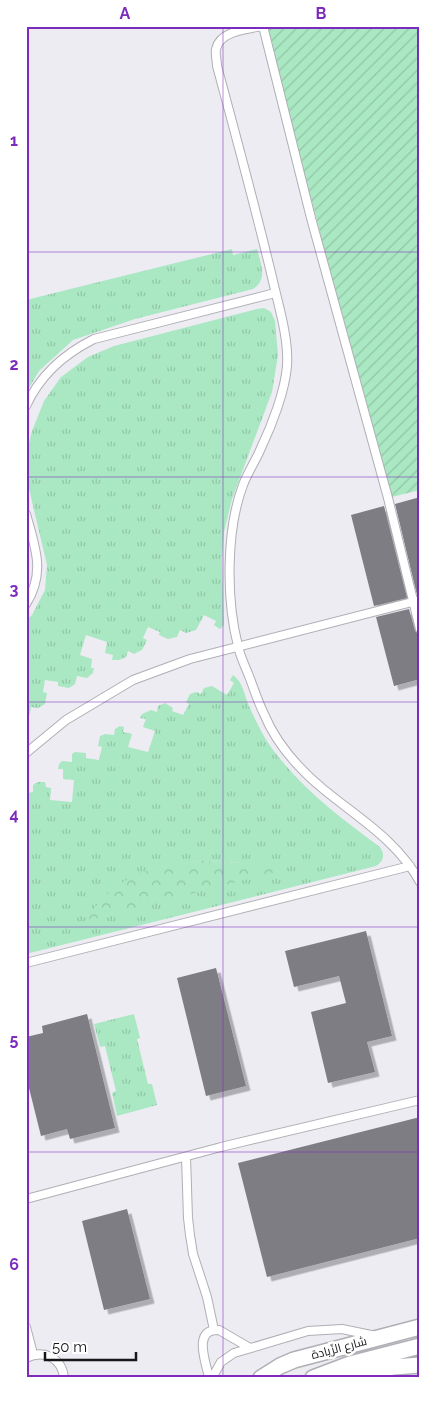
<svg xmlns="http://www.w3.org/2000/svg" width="446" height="1404" font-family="Raleway,Cairo,sans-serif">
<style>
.grass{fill:url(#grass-tufts);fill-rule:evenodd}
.forest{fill:url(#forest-crowns)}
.garden{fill:url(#garden-furrows)}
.building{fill:#7e7d83;filter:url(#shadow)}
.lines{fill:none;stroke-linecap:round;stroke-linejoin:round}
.lane-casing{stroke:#b0afb5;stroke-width:10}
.street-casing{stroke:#b0afb5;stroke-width:18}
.lane{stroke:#fff;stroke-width:8}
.street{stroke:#fff;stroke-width:15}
.grid{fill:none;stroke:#7b2cbf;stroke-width:1;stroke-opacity:0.55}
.labels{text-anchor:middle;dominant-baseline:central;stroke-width:5;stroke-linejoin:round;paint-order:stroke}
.street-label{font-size:12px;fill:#171618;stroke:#fff}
.neatline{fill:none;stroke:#7b2cbf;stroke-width:2}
.grid-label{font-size:16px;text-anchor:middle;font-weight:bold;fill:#7b2cbf}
</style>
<defs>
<pattern id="grass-tufts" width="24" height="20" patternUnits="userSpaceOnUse" patternTransform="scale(1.25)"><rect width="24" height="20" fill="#a9e8c2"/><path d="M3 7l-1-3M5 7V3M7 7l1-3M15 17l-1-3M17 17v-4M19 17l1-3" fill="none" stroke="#91c6a6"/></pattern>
<pattern id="forest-crowns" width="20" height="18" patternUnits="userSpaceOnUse" patternTransform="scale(1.25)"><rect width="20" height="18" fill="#a9e8c2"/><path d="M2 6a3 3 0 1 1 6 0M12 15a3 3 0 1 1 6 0" fill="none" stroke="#91c6a6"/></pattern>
<pattern id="garden-furrows" width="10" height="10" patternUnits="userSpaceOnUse" patternTransform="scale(1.25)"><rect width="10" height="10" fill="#a9e8c2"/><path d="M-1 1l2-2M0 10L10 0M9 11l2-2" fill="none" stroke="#91c6a6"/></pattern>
<filter id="shadow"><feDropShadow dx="4.5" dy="4.5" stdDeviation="0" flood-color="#0004"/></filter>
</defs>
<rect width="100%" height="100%" fill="#edecf3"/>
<path class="grass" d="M232,249L233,255L257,249C261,264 268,280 253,289L135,319L73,340L39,371L26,393V300Z
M264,308L271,312L275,321L278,355L272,392L232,499L224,532L222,561L224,625L220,629L214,625L216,621L204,615L196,630L186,633L180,630L177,637L168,639L159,635L160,632L148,627L143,638L147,640L142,650L134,654L128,651L126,657L119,660H112L113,655L105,653L107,642L86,635L80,655L92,659L91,668H94L93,673L87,678L77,676L75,684L69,688L58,686V682L45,680L43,692L47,693L45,704L38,708L31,707L30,714L26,717V620L32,615L45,590L47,565L26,476L27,451L32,431L44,401L61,377L88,357L114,346L257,309Z
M233,675C244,683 244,696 250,708C257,724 266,742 277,755C306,792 342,819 380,847C385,855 384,861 376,866L26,954V793L33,792V785L38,782H45L46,787L51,788L50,800L72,802L74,780L63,779V769H58L59,764L62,761L72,762V754L75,752L86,753V758L99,760L102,747L98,746L100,736L105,734L114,735L115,729L120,726L124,727L123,732L132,734L128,747L148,752L155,731L143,727L146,719L140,718L142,714L151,710L157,712L158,706L165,703L173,708L172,711L183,715L189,704L186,702L190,694L196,692L201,694L204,688L212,686L227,695L234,683L230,680ZM202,861L242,863L156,868Z
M134,1014L140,1038L137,1039L148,1084H152L157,1105L117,1116L112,1093L116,1091L105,1046L100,1047L94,1024Z"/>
<path class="forest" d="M202,861L242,863L283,870L86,921C101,894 126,876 156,868C170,864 187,863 202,861Z"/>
<path class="garden" d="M263,26H420V490L388,498L315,213Z"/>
<path class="building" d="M420,497V594L417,595L395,504Z
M384,506L407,598L374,606L351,515Z
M409,609L415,631L420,634V679L394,686L376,617Z
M366,931L392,1036L367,1042L375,1072L328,1083L311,1012L346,1003L339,976L294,987L285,951Z
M216,968L246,1086L206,1096L177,978Z
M87,1014L115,1128L70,1139L67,1129L41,1136L26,1076V1037L43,1033L42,1026Z
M420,1117V1238L267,1277L238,1163Z
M127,1209L150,1299L104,1310L82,1221Z"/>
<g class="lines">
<g class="lane-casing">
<path id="lane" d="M262,26C247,29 220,31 216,49C215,54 217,61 217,66C236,136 255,206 272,277C278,304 289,338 287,366C285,391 272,425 261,448C256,460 248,472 243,485C226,530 226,599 238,646C240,656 245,666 249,676C254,689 258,702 264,714C276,743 298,768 322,788C358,818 397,840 420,882
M263,26L311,218L388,498L420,629
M26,406C40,375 64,354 94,339L275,293
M26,514C35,547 46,572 26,604
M26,753L66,720L133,680L190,659L420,600
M26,963L410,866
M186,1157L188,1218L190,1235L193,1254L207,1297L214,1330
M26,1199L221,1147L420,1100
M26,1327L33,1354
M26,1358C44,1349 62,1358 64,1378
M209,1378C206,1362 192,1329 219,1330L250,1348
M212,1378L221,1362L234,1353L308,1331L342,1329L376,1336"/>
</g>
<g class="street-casing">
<path id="street" d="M261,1378L280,1366L294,1360L420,1327
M313,1378L350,1364L420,1346
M338,1378L394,1367L420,1365"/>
</g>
<use href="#lane" class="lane"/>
<use href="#street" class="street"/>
</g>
<path class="grid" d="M223,26V1378M26,252H420M26,477H420M26,702H420M26,927H420M26,1152H420"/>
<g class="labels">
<g class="street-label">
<text transform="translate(339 1348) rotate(-15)">شارع الرِّيادة</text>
</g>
</g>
<rect width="446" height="1404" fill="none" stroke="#ffffff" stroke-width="55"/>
<path d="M45 1352v8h91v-8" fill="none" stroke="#171618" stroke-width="2.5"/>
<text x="52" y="1352" font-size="15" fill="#171618" stroke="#ffffff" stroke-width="4" paint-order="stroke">50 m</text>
<rect x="28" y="28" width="390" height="1348" class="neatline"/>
<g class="grid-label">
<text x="125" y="19">A</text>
<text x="321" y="19">B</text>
<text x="14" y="146">1</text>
<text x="14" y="370">2</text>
<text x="14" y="595">3</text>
<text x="14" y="820">4</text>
<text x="14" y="1045">5</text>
<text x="14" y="1270">6</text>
</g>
</svg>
